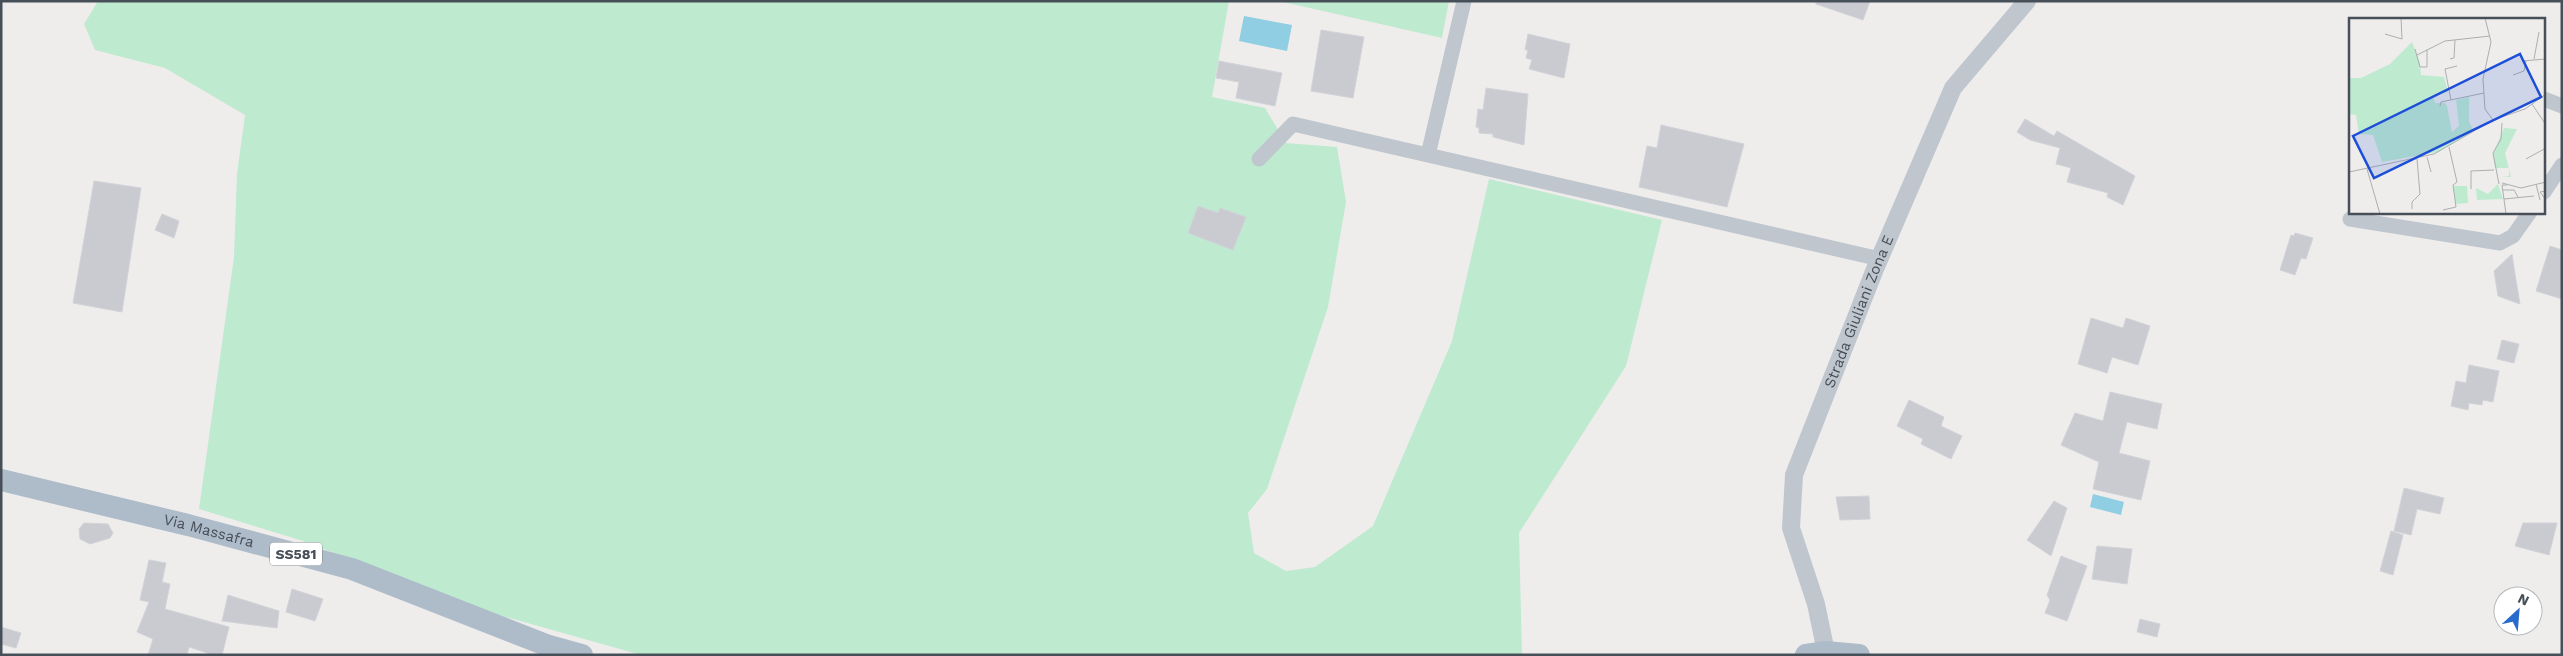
<svg xmlns="http://www.w3.org/2000/svg" width="2563" height="656" font-family="'Work Sans',sans-serif">
<style>
.green{fill:#beead0}
.water{fill:#8fcee3}
.building{fill:#cacbd1;stroke:#d1d3d8}
.lines{fill:none;stroke-linecap:round;stroke-linejoin:round}
.minor{stroke:#bfc6ce;stroke-width:15}
.tertiary{stroke:#bfc6ce;stroke-width:18}
.primary{stroke:#aebbc9;stroke-width:22}
.labels{text-anchor:middle;dominant-baseline:central;stroke-width:5;stroke-linejoin:round;paint-order:stroke}
.shield{fill:#fff;stroke:#7e848a;stroke-width:1}
.shield-label{font-size:14px;font-weight:bold;fill:#474f58}
.street-label{font-size:15px;fill:#474f58;stroke:#fff}
.inset-road{fill:none;stroke:#acaeb1;stroke-width:1}
.view{fill:#1d4ed8;fill-opacity:0.15;stroke:#1d4ed8;stroke-width:2.5}
.inset-edge{fill:none;stroke:#474f58;stroke-width:2.5}
</style>
<rect width="100%" height="100%" fill="#efedec"/>
<path class="green" d="M98,1H1229L1212,97L1265,108L1286,143L1337,147L1346,202L1328,307L1267,489L1248,513L1254,553L1286,571L1315,567L1373,526L1452,341L1489,179L1662,220L1626,366L1519,533L1522,655H641L474,608L303,541L199,509L234,257L237,174L245,115L165,68L95,50L84,24Z
M1279,1H1449L1442,38Z"/>
<path class="water" d="M1244,16L1292,25L1287,51L1239,41Z
M2093,494L2124,502L2121,515L2090,507Z"/>
<path class="building" d="M1816,1H1870L1863,20L1816,4Z
M1321,30L1364,37L1353,98L1311,91Z
M1528,34L1570,44L1564,78L1529,69L1532,60L1526,58L1528,50H1525Z
M1219,61L1282,73L1275,106L1236,98L1239,82L1216,78Z
M1486,88L1528,94L1524,145L1493,137V134L1479,133V128L1476,127L1478,109L1483,110Z
M2025,119L2054,136L2057,131L2135,176L2123,205L2107,197L2108,193L2067,182L2071,168L2056,164L2060,148L2030,140L2017,132Z
M1661,125L1744,144L1727,207L1639,187L1647,146L1657,148Z
M94,181L141,188L122,312L73,303Z
M1198,206L1218,213L1220,208L1246,217L1233,250L1188,233Z
M162,214L179,221L174,238L155,230Z
M2295,233L2313,238L2306,259L2301,258L2295,275L2280,270L2291,235L2294,236Z
M2550,246L2562,250V299L2536,291Z
M2512,254L2515,274L2520,304L2498,296L2494,271Z
M2091,318L2123,328L2126,318L2150,326L2138,365L2112,357L2107,373L2078,364Z
M2502,340L2519,344L2514,363L2497,359Z
M2469,365L2499,371L2493,402L2483,400L2482,405L2469,403L2468,410L2451,406L2456,381L2466,383Z
M2110,392L2162,404L2157,429L2127,422L2119,453L2150,461L2141,500L2093,489L2099,462L2061,445L2075,413L2103,421Z
M1909,400L1944,417L1941,426L1962,436L1951,459L1921,444L1923,439L1897,426Z
M2404,488L2444,498L2440,514L2417,509L2411,535L2394,531Z
M1869,496L1870,519L1840,520L1836,497Z
M2054,501L2067,508L2051,556L2027,540Z
M84,523L108,524L113,533L110,538L90,544L80,539L79,529Z
M2523,523H2557L2549,555L2515,546Z
M2391,531L2403,535L2393,575L2380,571Z
M2097,546L2132,549L2127,584L2092,579Z
M2061,556L2087,566L2067,621L2045,613L2050,600L2047,595Z
M149,560L166,563L162,582L170,584L165,609L229,627L222,655H213L189,647L187,655H148L153,639L137,632L149,602L140,600Z
M292,589L323,599L315,621L286,612Z
M228,595L279,611L277,628L222,621Z
M2140,619L2160,624L2157,637L2137,632Z
M1,627L21,633L16,648L1,644Z"/>
<g class="lines">
<path class="minor" d="M2544,99L2562,106
M1428,155L1464,1
M1259,159L1293,124L1880,259
M2544,192L2562,165
M2350,219L2500,243L2513,236L2530,212"/>
<path class="tertiary" id="s1" d="M1826,652L1816,604L1791,528L1794,475L1875,269L1953,88L2027,1"/>
<g class="primary">
<path id="s2" d="M1,480L188,525L352,569L546,645L582,655"/>
<path d="M1806,655L1826,652L1859,655"/>
</g>
</g>
<g class="labels">
<rect class="shield" x="270" y="542.5" width="52" height="23" rx="4"/>
<g class="shield-label">
<text x="296" y="554">SS581</text>
</g>
<g class="street-label">
<text stroke="none"><textPath href="#s1" startOffset="358">Strada Giuliani Zona E</textPath></text>
<text stroke="none"><textPath href="#s2" startOffset="214">Via Massafra</textPath></text>
</g>
</g>
<g transform="translate(2349 18)">
<rect width="196" height="196" fill="#efedec"/>
<path d="M63,24L71,45L72,57L95,59L99,74L84,78L86,85H96L98,88L103,114L110,108L107,82L120,79V104L125,113L89,134L33,144L24,117L10,116L7,97L0,96V60H12L41,46ZM155,110L168,111L156,135L162,159L151,158H160V150H146L144,136ZM149,166L154,181L128,182L127,170L139,176ZM104,168H118L119,185L107,186Z" fill="#beead0"/>
<path class="inset-road" d="M136,0L142,24L134,61L136,91L144,102M36,16L53,21L52,0M66,31L71,49H78V32M68,37L96,23L141,18M101,41L105,40L106,22M185,41L190,14M173,43L197,41M164,57L175,53L177,43M102,82L96,51L108,48M183,86L197,107M91,88L92,84L135,75M78,139L82,154M177,141L197,130M18,151L31,196M0,154L85,136L144,102L176,91L197,76M153,165L172,170L197,164M150,166L144,135L152,121L153,105M187,166L191,182M122,171V153L145,152M153,172H165L169,179M197,173L191,174L197,182M155,181L185,178M63,191V184L71,176L68,141M94,192L107,189L104,167L108,164L100,129M157,196L153,167H158"/>
<path class="view" d="M171,36L192,79L25,160L4,118Z"/>
<rect width="196" height="196" class="inset-edge"/>
</g>
<rect width="2563" height="656" fill="none" stroke="#474f58" stroke-width="5"/>
<g transform="translate(2518 611) rotate(26)"><circle r="24" fill="#ffffff" stroke="#b5b9bc"/>
<path d="M0-4L9 19L0 12L-9 19Z" fill="#296bcd"/>
<text y="-8" font-size="14" font-weight="bold" text-anchor="middle" fill="#474f58">N</text>
</g>
</svg>
